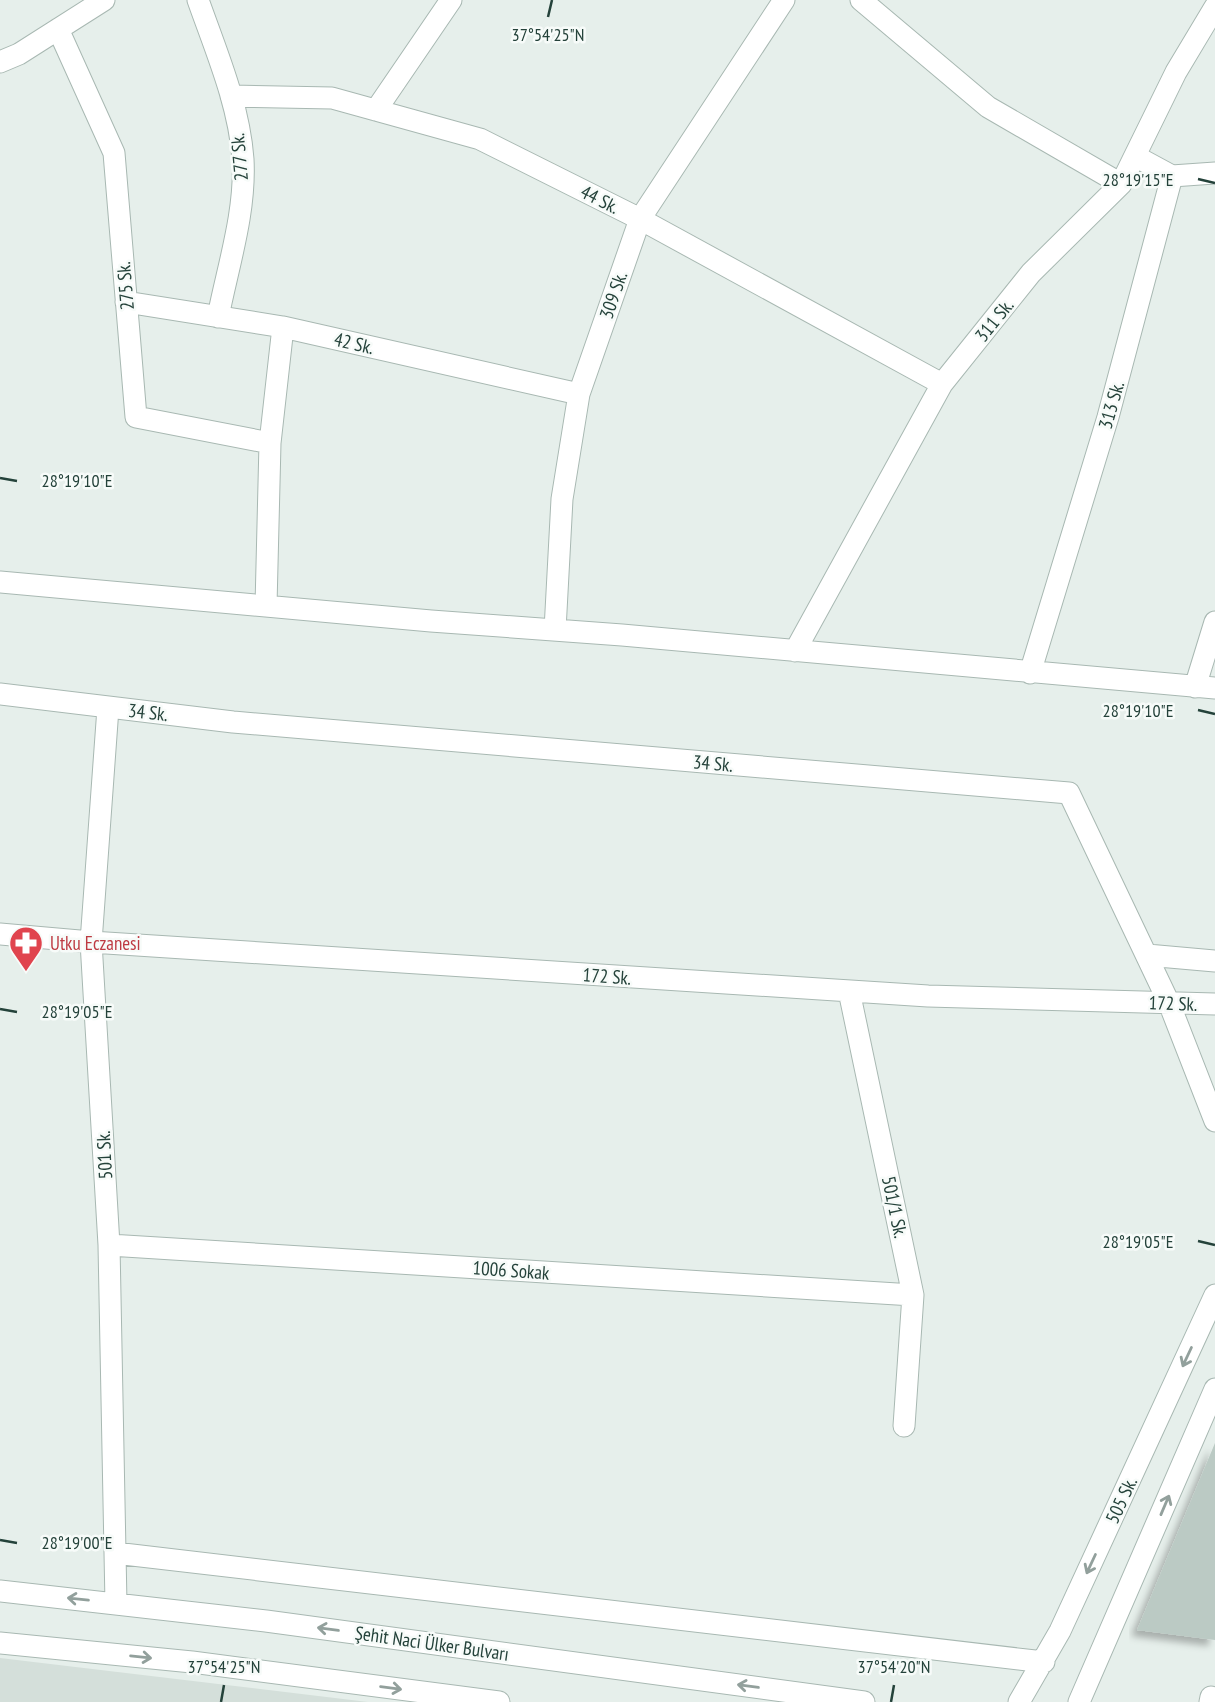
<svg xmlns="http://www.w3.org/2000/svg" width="1215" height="1702" font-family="'PT Sans Narrow',sans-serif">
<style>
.built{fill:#d4dfda}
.building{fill:#bbcac4;filter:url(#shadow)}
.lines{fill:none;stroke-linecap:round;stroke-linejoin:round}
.minor-casing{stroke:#a8b8b2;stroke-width:23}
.minor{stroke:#fff;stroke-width:21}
.oneway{stroke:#92a09c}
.ticks{fill:none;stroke:#24423a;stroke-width:2.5}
.labels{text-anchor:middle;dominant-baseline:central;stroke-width:5;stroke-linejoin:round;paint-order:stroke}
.street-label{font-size:19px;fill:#24423a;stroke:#f7fbf9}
.health-label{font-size:19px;fill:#be3a42;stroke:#f7fbf9;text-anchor:start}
.ticks-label{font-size:18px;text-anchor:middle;fill:#24423a;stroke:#f7fbf9;stroke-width:5;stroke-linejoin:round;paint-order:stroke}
</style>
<defs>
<filter id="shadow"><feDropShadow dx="-6" dy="6" stdDeviation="3.5" flood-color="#0004"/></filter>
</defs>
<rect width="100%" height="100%" fill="#e6efeb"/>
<path class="built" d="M0,1658L368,1702H0Z"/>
<path class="building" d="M1215,1443V1640L1137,1630Z"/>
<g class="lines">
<g class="minor-casing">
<path id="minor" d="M198,0C216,51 239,104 243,159C246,212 228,266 218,317
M861,0L988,107L1121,184
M58,29L114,153L136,417L270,443
M0,62L19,54L104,0
M231,96L332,98L480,139L640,219L942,384
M376,110L451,0
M1172,176L1215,173
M126,302L283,327L579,394
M0,582L431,621L622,635L1215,688
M266,606L270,443L283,327
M555,630L562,499L579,394L640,219L784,0
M795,651L942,384L1031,273L1121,184L1176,72L1215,7
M1030,673L1108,417L1172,176L1135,156
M1195,687L1215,622
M0,694L233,722L1069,793L1169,1003L1215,1121
M108,708L91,942L109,1245L116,1604
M0,934L91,942L928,996L1215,1004
M1147,955L1215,961
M849,991L913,1295L904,1426
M109,1245L913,1295
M115,1553L1044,1662
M0,1591L266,1621L864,1702
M0,1643L192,1662L499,1702
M1019,1702L1060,1631L1215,1295
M1079,1702L1215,1389
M1210,1702L1211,1697"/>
</g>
<use href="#minor" class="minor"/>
</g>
<defs><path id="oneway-shaft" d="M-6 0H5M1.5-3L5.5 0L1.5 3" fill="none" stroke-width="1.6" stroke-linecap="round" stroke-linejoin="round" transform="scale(1.75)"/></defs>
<g class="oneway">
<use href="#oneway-shaft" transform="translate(1187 1357) rotate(115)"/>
<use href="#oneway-shaft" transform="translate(1165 1505) rotate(-67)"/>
<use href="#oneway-shaft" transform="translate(1091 1564) rotate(115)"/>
<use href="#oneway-shaft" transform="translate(78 1599) rotate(-174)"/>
<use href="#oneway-shaft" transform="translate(328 1629) rotate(-172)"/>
<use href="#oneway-shaft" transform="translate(141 1657) rotate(6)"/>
<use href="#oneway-shaft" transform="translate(748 1686) rotate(-172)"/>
<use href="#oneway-shaft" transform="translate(391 1688) rotate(7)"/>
</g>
<path class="ticks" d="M548,17L552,0M1198,179L1215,183M0,478L17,481M1198,710L1215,714M0,1009L17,1012M1198,1241L1215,1245M0,1540L17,1543M221,1702L224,1685M891,1702L894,1685"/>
<defs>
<g id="pharmacy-pin" transform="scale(1.75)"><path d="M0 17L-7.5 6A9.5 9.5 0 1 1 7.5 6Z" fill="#e0444e" stroke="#f7fbf9"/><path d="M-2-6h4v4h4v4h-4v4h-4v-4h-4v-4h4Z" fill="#fff"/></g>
</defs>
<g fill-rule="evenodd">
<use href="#pharmacy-pin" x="26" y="943"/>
</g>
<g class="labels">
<g class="street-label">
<text transform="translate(239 157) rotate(-95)">277 Sk.</text>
<text transform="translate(600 199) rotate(27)">44 Sk.</text>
<text transform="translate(125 286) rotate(-95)">275 Sk.</text>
<text transform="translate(613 295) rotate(-71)">309 Sk.</text>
<text transform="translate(994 320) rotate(-51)">311 Sk.</text>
<text transform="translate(354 343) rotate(13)">42 Sk.</text>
<text transform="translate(1111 405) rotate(-74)">313 Sk.</text>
<text transform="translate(148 712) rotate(6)">34 Sk.</text>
<text transform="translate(713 763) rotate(5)">34 Sk.</text>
<text transform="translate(607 976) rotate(4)">172 Sk.</text>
<text transform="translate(1173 1003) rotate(2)">172 Sk.</text>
<text transform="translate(104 1155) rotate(-93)">501 Sk.</text>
<text transform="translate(895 1207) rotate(78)">501/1 Sk.</text>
<text transform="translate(511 1270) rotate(4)">1006 Sokak</text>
<text transform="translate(1121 1500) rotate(-65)">505 Sk.</text>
<text transform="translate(432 1643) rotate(8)">Şehit Naci Ülker Bulvarı</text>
</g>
<g class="health-label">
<text x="50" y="943">Utku Eczanesi</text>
</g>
</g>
<g class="ticks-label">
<text x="548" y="41">37°54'25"N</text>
<text x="1138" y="186">28°19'15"E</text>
<text x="77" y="487">28°19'10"E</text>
<text x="1138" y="717">28°19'10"E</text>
<text x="77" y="1018">28°19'05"E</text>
<text x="1138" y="1248">28°19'05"E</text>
<text x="77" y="1549">28°19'00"E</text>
<text x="224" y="1673">37°54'25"N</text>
<text x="894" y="1673">37°54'20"N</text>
</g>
</svg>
